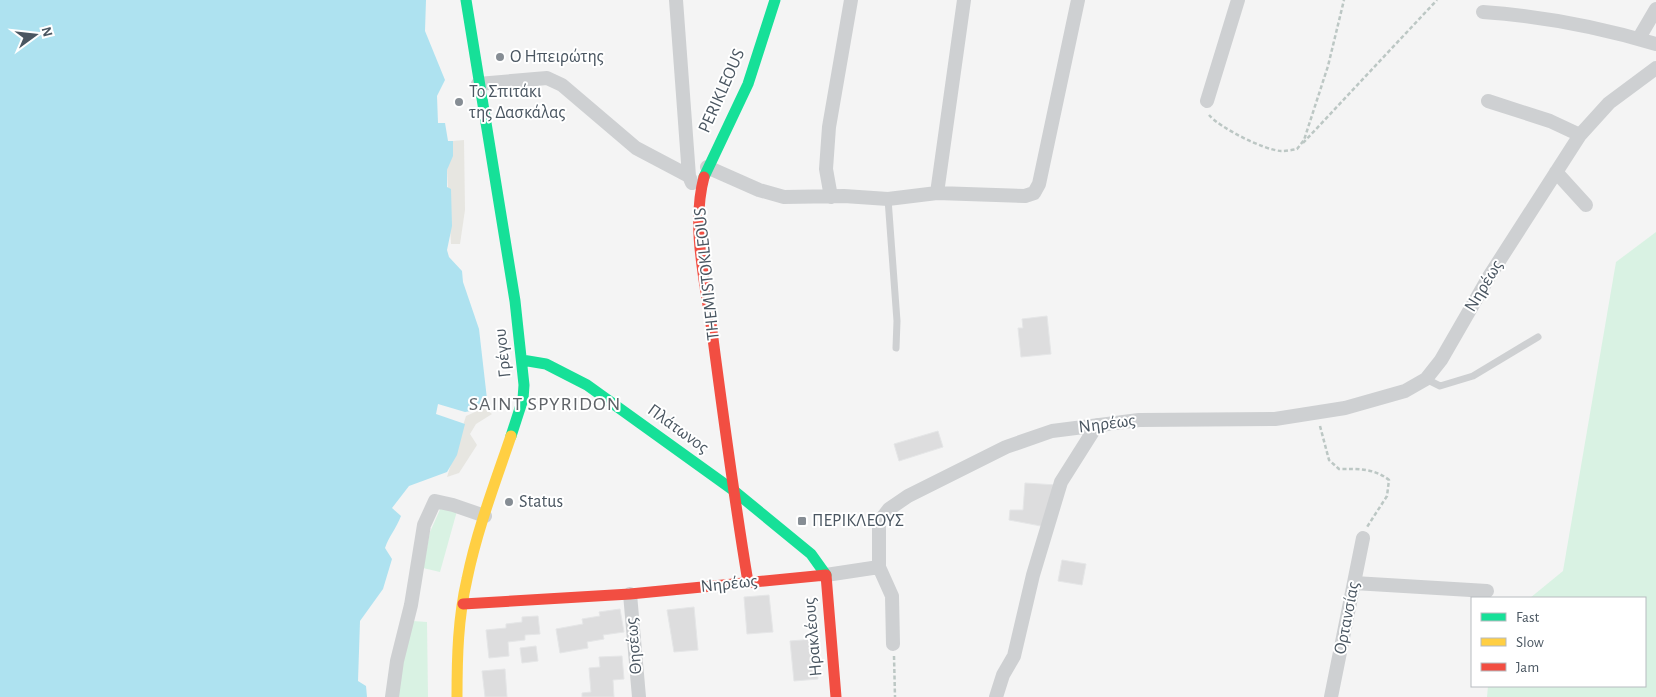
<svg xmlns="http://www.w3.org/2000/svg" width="1656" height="697" font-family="'Alegreya Sans',sans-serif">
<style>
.green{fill:#d9f2e3}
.sand{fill:#e7e6e1}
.water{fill:#aee2f0}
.building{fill:#ddddde;stroke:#e5e6e7}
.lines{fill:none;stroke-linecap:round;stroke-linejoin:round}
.path{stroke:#bcc7c4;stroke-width:2.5;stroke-dasharray:4 2.5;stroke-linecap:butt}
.lane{stroke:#ced0d2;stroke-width:7}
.street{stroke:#ced0d2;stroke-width:14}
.fast{stroke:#16e098;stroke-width:11}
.slow{stroke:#ffcf43;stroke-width:11}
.jam{stroke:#f24e42;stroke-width:11}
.poi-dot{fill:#868d94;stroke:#fff;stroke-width:2}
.labels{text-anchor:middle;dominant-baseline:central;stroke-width:4;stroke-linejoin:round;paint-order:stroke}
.poi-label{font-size:18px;fill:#4a5661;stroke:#fff;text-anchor:start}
.street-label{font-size:18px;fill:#4a5661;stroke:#fff}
.quarter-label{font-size:20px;letter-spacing:1px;fill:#5f6368;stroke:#fff}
</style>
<rect width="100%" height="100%" fill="#f4f4f4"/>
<path class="green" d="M1656,232V697H1487L1488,686H1645V598H1530L1563,571L1616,262Z
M442,505L457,511L440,572L423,568L430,532Z
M413,621L427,622L428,697H397L398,665Z"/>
<path class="sand" d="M464,140L465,210L460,244H451L447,170L453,141Z
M484,408L492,414L476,424L470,434L477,445L459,473L447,477L466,416Z"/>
<path class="water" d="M0,0H426L425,31L445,80L437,96L438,123H445L448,141H453V156L447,170V187L451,189L452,226L447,250L449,257L462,271L463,282L479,329L487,399L482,409L465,412L438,404L436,414L465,424L457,455L447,472L409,486L392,508L401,516C396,529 389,536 385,548L392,559L383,589L360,621L358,681L366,686L367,697H0Z"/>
<path class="building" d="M1047,316L1051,354L1021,357L1018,328H1023L1022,319Z
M938,431L943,447L899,461L894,444Z
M1025,483L1056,485L1046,527L1009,520L1010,510H1023Z
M1062,560L1086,564L1082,585L1058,581Z
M769,595L773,632L747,634L744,597Z
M694,607L698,650L674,652L667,610Z
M620,609L624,632L603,635L604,639L587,642L588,648L560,653L556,629L583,624L582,619L600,616L599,612Z
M538,616L540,634L525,635V640L508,642L509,656L489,658L486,630L506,628V624L522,622V617Z
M815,639L818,679L794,681L790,641Z
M536,646L538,661L522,663L520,648Z
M622,656L624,679L613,680L614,697H582V693L591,692L589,668L600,667L599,657Z
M505,669L507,697H485L482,671Z"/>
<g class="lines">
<path class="path" d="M1209,115C1220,128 1264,150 1281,151C1286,151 1292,150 1297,149L1304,140L1328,66L1344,0
M1303,143L1437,0
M1320,426L1329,460L1339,469C1358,469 1374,468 1389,480L1387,496L1367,527
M894,656L895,697"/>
<path class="lane" d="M888,199L897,321L896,348
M1426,379L1440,386L1473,376L1538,337"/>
<path class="street" d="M676,0L689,176L692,183
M1483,12C1542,16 1599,27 1656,44
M1639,38L1656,9
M478,84L547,78L562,85L636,148L689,176
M1207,101L1238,0
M1488,101L1550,121L1580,135
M707,167L759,190L784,197L844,196L888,199L937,193L1025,196L1034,193L1039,184L1078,0
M1556,172L1586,205
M937,193L964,0
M831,197L826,169L829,127L851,0
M826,575L879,567
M1354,583L1487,591
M630,594L639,697
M893,644L892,596L879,567V522L889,509L908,496L1006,447L1052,431L1139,420L1275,419L1345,408L1405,391L1426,379L1441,360L1490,275L1580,135L1609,103L1656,68
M392,697L397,661L411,605L424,525L435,501L453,505L485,516
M996,697L1003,675L1014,656L1033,575L1061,482L1097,425
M1331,697L1363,538"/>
<path class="fast" d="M466,0L515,301L524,385L523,399L511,436
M704,177L748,84L775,0
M522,360L546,364L587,385L733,490L811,554L826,575"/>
<path class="slow" d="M457,697C457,657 458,618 467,579C477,530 495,483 511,436"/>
<path class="jam" d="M704,177C691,226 705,281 712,331C723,415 734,498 748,582
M826,575L836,697
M463,604L630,594L826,575"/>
</g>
<g class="poi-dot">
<circle cx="500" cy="57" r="5"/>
<circle cx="459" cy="102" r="5"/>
<circle cx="509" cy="502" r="5"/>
<rect x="797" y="516" width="10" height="10" rx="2.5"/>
</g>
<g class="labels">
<g class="poi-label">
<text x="510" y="57">Ο Ηπειρώτης</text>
<text x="469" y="92">Το Σπιτάκι<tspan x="469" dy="21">της Δασκάλας</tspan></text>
<text x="519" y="502">Status</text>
<text x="812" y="521">ΠΕΡΙΚΛΕΟΥΣ</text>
</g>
<g class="street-label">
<text transform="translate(722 91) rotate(-66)">PERIKLEOUS</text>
<text transform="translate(707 274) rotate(-96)">THEMISTOKLEOUS</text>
<text transform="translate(1484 286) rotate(-59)">Νηρέως</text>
<text transform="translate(503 353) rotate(-96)">Γρέγου</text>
<text transform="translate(1107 424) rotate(-7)">Νηρέως</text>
<text transform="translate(678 429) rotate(36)">Πλάτωνος</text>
<text transform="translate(729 584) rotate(-6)">Νηρέως</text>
<text transform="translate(1347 618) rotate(-79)">Ορτανσίας</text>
<text transform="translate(813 637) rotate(-95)">Ηρακλέους</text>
<text transform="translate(634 646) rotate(-95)">Θησέως</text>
</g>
<g class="quarter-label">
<text x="545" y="404">SAINT SPYRIDON</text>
</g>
</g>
<rect x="1471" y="597" width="175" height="90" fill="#ffffff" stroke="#b7bbc0"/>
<rect x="1481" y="613" width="25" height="8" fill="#16e098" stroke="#b7bbc0"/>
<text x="1516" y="622" font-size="15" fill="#4a5661">Fast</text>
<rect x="1481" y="638" width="25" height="8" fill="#ffcf43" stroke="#b7bbc0"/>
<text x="1516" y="647" font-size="15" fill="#4a5661">Slow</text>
<rect x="1481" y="663" width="25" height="8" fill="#f24e42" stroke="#b7bbc0"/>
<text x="1516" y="672" font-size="15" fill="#4a5661">Jam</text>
<g transform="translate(35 35) rotate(75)" stroke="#ffffff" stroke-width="4" paint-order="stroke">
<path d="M0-4L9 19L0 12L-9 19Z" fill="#4a5661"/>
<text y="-8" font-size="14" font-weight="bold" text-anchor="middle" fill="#4a5661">N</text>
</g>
</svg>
